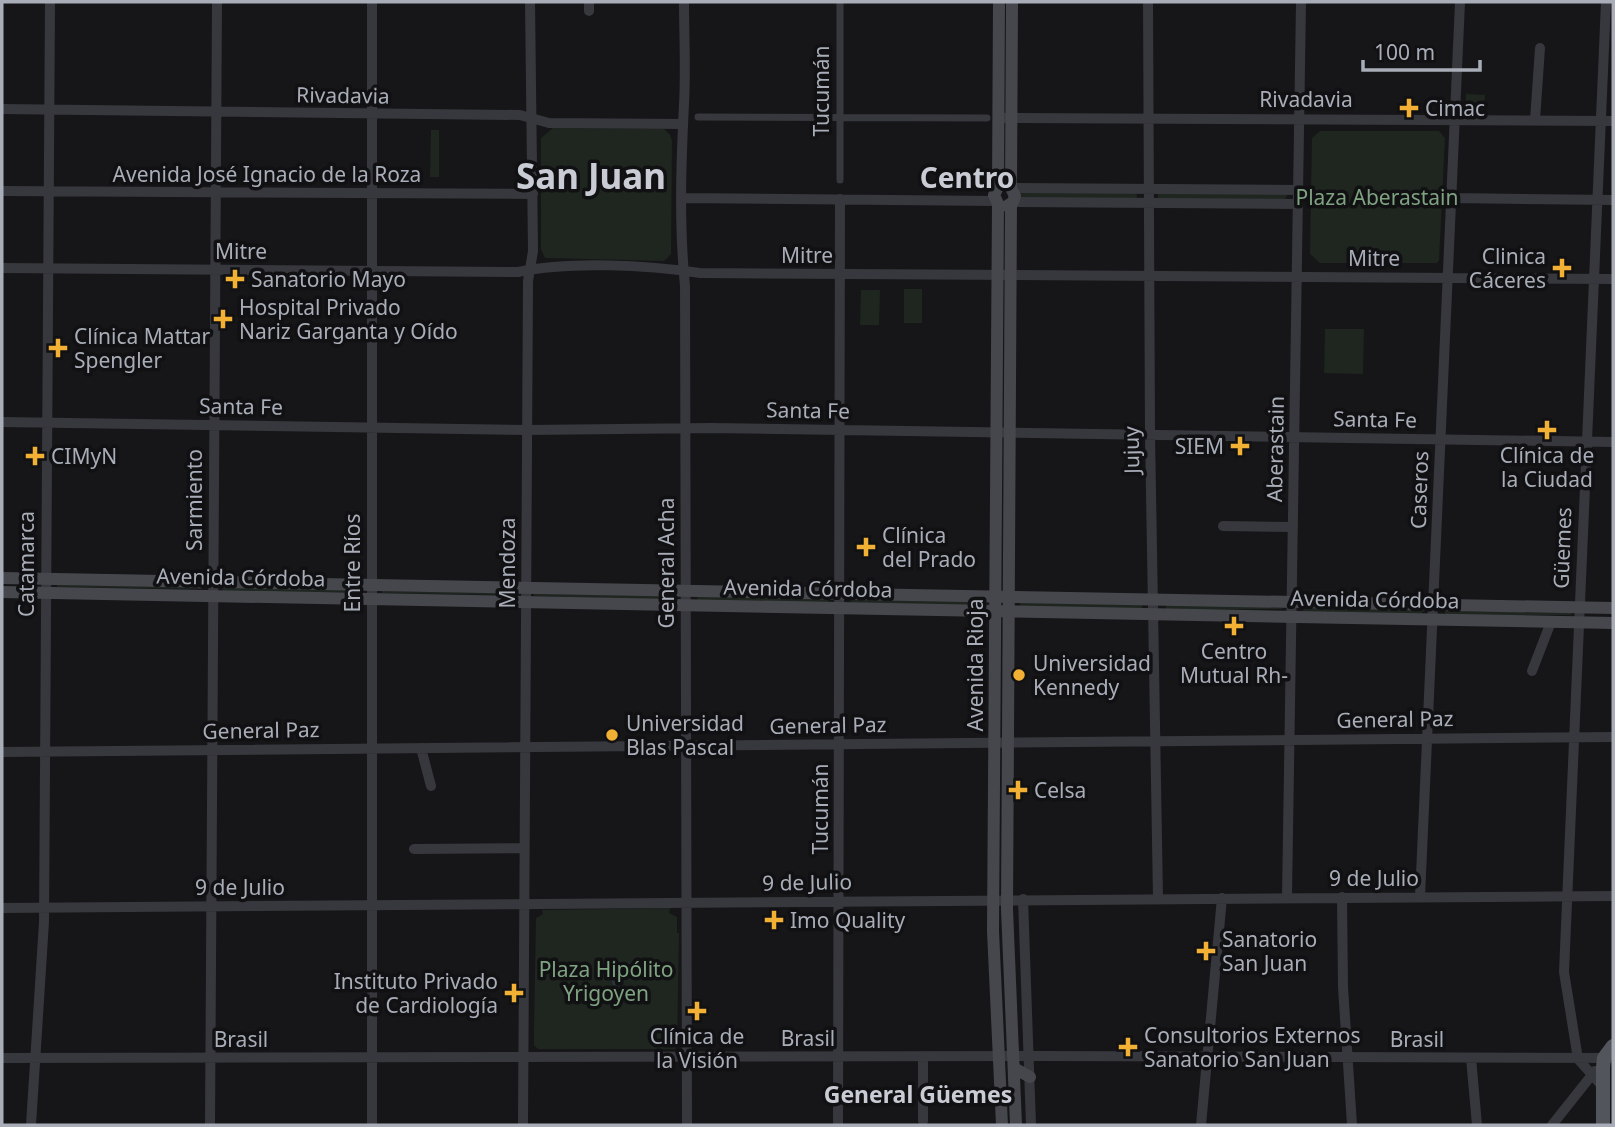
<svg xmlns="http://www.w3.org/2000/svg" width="1615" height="1127" font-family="'Noto Sans',sans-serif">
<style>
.green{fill:#1e261f}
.water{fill:#2c353c}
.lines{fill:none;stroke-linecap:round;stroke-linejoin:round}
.pedestrian{stroke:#37383d;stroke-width:7}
.minor{stroke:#37383d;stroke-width:10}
.secondary{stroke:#45474d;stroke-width:12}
.primary{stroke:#53555c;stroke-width:14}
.poi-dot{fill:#f2b134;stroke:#111113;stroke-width:2.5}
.labels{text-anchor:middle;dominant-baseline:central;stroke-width:7;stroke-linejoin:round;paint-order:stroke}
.street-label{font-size:21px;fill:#a8adb8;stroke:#111113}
.poi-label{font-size:21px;fill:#a8adb8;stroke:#111113;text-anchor:start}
.park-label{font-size:21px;fill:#7fa381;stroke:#111113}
.neighbourhood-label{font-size:23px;font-weight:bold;fill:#c9ccd4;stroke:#111113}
.district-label{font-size:28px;font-weight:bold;fill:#c9ccd4;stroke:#111113}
.town-label{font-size:35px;font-weight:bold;fill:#c9ccd4;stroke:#111113}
</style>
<rect width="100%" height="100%" fill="#161618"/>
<path class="green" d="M1466,94L1485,95L1484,110H1470L1466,104Z
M553,128L664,129L670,135L672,141L671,254L664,261L545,258L541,249V138Z
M431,130H439V177H430Z
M1320,131H1439L1445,138L1439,260L1437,263H1320L1310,254L1312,138Z
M1020,193H1136L1137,196L1136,199L1020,198Z
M1158,193H1285L1287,196L1285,199H1158Z
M904,289H922V323H904Z
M861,290H880L879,325H860Z
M1325,329H1364L1363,374L1324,373Z
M57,585L202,587V589L57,587Z
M222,588L361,590L362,592H223Z
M382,591L515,593V595L382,593Z
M534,594L677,596L676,600L534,596Z
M697,596L827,598L828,601L827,603L698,601Z
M850,599L982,601L983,603L982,606L851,604Z
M1020,602L1142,605V609L1020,606Z
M1166,603L1282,608V609L1166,610Z
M1304,606L1421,609L1423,611L1421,615L1303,612Z
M1444,611L1571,613L1572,615H1446Z
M670,908L669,913L677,917V933H679L677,1046L675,1049H538L534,1045V1030L536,918L543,914L542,910Z"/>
<path class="water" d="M619,961L630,963L638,973L614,987L609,973L612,966Z"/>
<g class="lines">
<path class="pedestrian" d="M698,117L987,118
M840,180V2"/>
<path class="minor" d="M372,2V1125
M684,2C684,36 686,70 684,104C681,164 679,225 685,286L687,1125
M1148,2L1150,434L1158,898
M589,11V2
M2,109L520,115L549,123L682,124
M998,118L1613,121
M1535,120L1540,48
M1012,188L1298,190
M2,191L533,194
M682,198L995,201
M1451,198L1613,200
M1013,202L1298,204
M2,268L518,272C570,261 647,265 700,273L1613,279
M2,422L527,430L711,428L1613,442
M1223,526L1293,527
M1532,671L1551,622
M421,748L431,786
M2,752L1613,737
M414,849L524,848
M1287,897L1301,2
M1342,897L1343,987L1352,1125
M1420,897L1460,2
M1023,899L1031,1125
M2,908L1613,896
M923,1057V1121
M2,1058L1043,1056L1613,1058
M1471,1058L1477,1125
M1602,1086L1578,1059L1564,972L1606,2
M31,1125L44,922L50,2
M210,1125L217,2
M523,1125L528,281L533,251L530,2
M838,1125L840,199
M1201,1125L1222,898
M1552,1125L1595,1071"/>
<path class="secondary" d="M999,2L998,187L994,195L998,204L993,931L1002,1125
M1011,204L1007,909L1016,1125
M1007,206L1013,202L1015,196L1011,188L1012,2
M2,578L1613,608
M2,592L1613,623
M1014,1068L1030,1077"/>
<path class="primary" d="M1603,1125V1067L1604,1058L1613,1046"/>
</g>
<g class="poi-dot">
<path d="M1405.5 97.5h7v7h7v7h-7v7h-7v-7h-7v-7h7z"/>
<path d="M1558.5 257.5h7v7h7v7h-7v7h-7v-7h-7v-7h7z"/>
<path d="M231.5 268.5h7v7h7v7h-7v7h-7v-7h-7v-7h7z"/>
<path d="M219.5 308.5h7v7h7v7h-7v7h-7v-7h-7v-7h7z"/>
<path d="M54.5 337.5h7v7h7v7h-7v7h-7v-7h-7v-7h7z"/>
<path d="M1543.5 419.5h7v7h7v7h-7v7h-7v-7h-7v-7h7z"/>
<path d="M1236.5 435.5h7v7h7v7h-7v7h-7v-7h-7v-7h7z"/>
<path d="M31.5 445.5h7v7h7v7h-7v7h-7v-7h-7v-7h7z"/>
<path d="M862.5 536.5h7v7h7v7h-7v7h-7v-7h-7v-7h7z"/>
<path d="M1230.5 615.5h7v7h7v7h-7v7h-7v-7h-7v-7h7z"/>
<circle cx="1019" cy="675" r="7"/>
<circle cx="612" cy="735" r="7"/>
<path d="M1014.5 779.5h7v7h7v7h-7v7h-7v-7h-7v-7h7z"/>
<path d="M770.5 909.5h7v7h7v7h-7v7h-7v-7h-7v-7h7z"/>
<path d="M1202.5 940.5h7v7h7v7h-7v7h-7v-7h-7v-7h7z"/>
<path d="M510.5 982.5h7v7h7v7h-7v7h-7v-7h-7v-7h7z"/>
<path d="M693.5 1000.5h7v7h7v7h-7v7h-7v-7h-7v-7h7z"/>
<path d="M1124.5 1036.5h7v7h7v7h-7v7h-7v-7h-7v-7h7z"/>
</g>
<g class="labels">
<g class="street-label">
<text transform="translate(821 91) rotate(-90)">Tucumán</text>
<text transform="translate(343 95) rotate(1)">Rivadavia</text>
<text x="1306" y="99">Rivadavia</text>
<text x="267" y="174">Avenida José Ignacio de la Roza</text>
<text x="241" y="251">Mitre</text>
<text x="807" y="255">Mitre</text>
<text x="1374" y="258">Mitre</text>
<text transform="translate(241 406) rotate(1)">Santa Fe</text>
<text transform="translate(808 410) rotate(1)">Santa Fe</text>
<text transform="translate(1375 419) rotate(1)">Santa Fe</text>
<text transform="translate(1275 449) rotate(-89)">Aberastain</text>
<text transform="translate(1131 450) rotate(-91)">Jujuy</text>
<text transform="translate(1419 490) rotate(-88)">Caseros</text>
<text transform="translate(194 500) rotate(-90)">Sarmiento</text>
<text transform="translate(1562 548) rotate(-88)">Güemes</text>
<text transform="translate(352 563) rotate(-90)">Entre Ríos</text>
<text transform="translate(507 563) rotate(-90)">Mendoza</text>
<text transform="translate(666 563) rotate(-90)">General Acha</text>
<text transform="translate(26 564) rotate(-90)">Catamarca</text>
<text transform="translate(241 577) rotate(1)">Avenida Córdoba</text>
<text transform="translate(808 588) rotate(1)">Avenida Córdoba</text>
<text transform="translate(1375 599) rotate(1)">Avenida Córdoba</text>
<text transform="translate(975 665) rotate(-90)">Avenida Rioja</text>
<text transform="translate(1395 719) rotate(-1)">General Paz</text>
<text transform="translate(828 725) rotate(-1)">General Paz</text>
<text transform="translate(261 730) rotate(-1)">General Paz</text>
<text transform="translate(820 809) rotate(-90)">Tucumán</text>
<text x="1374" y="878">9 de Julio</text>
<text transform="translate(807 882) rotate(-1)">9 de Julio</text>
<text x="240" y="887">9 de Julio</text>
<text x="808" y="1038">Brasil</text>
<text x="241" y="1039">Brasil</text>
<text x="1417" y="1039">Brasil</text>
</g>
<g class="poi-label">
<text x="1425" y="108">Cimac</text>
<text x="1546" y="256" text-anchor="end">Clinica<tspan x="1546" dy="24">Cáceres</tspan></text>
<text x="251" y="279">Sanatorio Mayo</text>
<text x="239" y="307">Hospital Privado<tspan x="239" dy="24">Nariz Garganta y Oído</tspan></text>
<text x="74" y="336">Clínica Mattar<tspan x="74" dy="24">Spengler</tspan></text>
<text x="1224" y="446" text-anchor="end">SIEM</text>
<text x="1547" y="455" text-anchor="middle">Clínica de<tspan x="1547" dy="24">la Ciudad</tspan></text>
<text x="51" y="456">CIMyN</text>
<text x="882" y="535">Clínica<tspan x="882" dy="24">del Prado</tspan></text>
<text x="1234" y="651" text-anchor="middle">Centro<tspan x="1234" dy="24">Mutual Rh-</tspan></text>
<text x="1033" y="663">Universidad<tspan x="1033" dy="24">Kennedy</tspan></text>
<text x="626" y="723">Universidad<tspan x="626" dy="24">Blas Pascal</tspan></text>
<text x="1034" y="790">Celsa</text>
<text x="790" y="920">Imo Quality</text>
<text x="1222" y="939">Sanatorio<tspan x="1222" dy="24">San Juan</tspan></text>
<text x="498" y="981" text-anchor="end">Instituto Privado<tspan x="498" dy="24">de Cardiología</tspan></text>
<text x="1144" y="1035">Consultorios Externos<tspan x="1144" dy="24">Sanatorio San Juan</tspan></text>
<text x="697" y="1036" text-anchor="middle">Clínica de<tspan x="697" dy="24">la Visión</tspan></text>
</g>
<g class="park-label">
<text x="1377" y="197">Plaza Aberastain</text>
<text x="606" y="969">Plaza Hipólito<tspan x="606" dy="24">Yrigoyen</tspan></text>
</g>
<g class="neighbourhood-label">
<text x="918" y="1094">General Güemes</text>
</g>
<g class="district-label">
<text x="967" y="177">Centro</text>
</g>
<g class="town-label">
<text x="591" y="175">San Juan</text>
</g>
</g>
<rect width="1615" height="1127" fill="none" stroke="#a8adb8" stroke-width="7"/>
<path d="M1363 60v10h117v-10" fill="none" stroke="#a8adb8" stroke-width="3.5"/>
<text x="1374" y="60" font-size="21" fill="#a8adb8" stroke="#111113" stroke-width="5" paint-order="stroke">100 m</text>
</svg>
